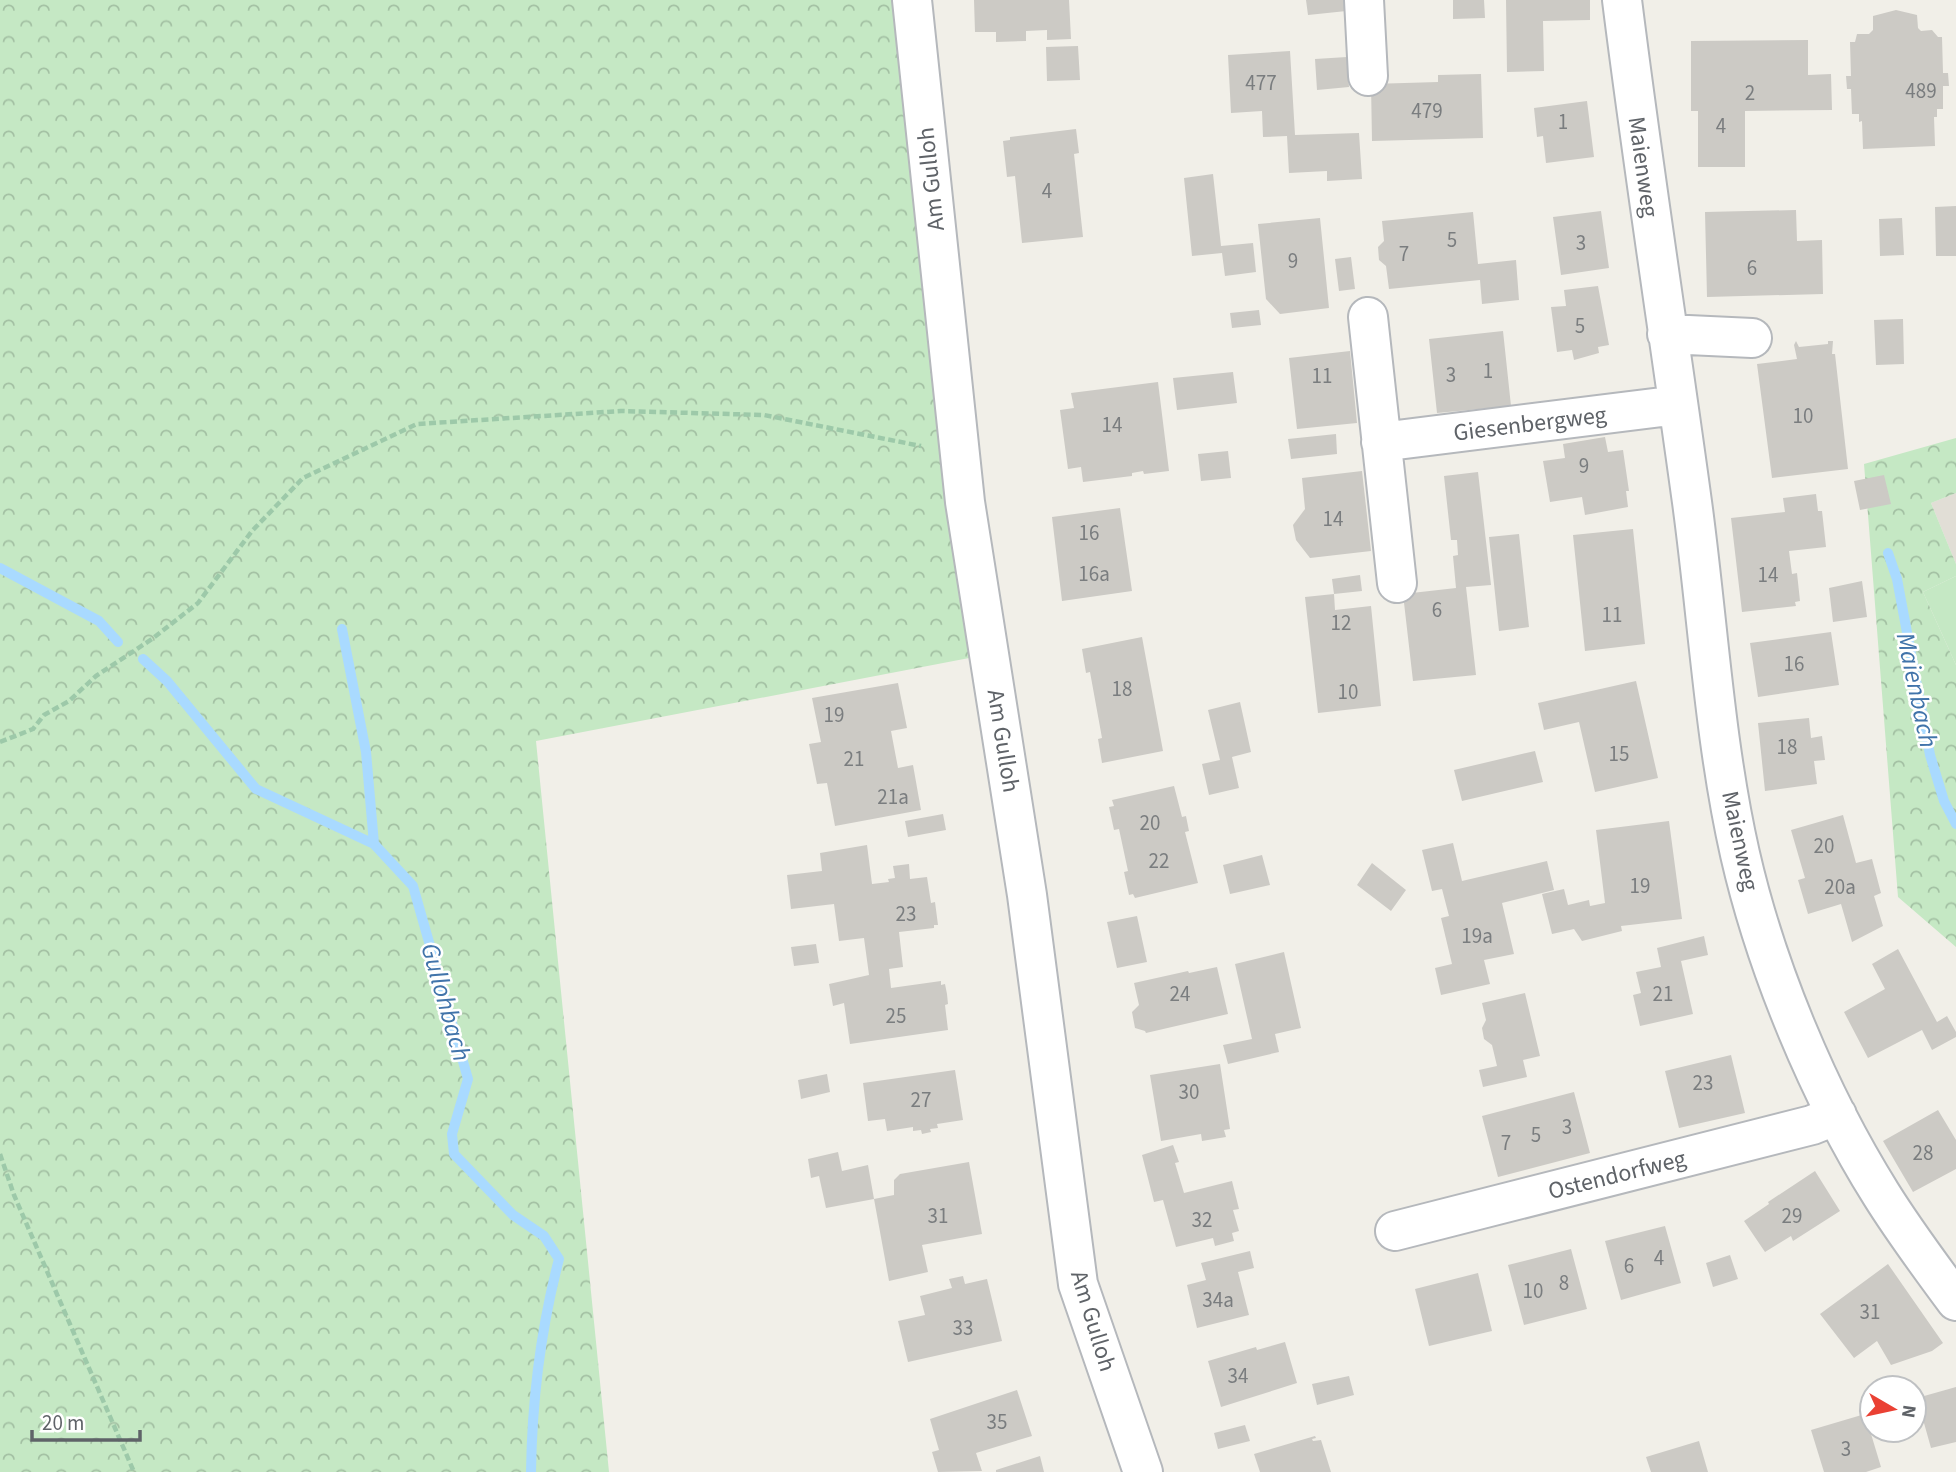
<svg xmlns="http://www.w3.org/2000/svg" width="1956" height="1472" font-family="'Source Sans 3',sans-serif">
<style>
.education{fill:#e1ded6}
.green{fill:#c5e8c4}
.forest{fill:url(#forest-crowns)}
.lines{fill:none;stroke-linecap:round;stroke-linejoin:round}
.stream{stroke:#a9daff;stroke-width:10}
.building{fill:#cccac5}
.minor-casing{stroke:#b5b8bc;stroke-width:42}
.path{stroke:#9dc9a9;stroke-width:4.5;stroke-dasharray:7 3.5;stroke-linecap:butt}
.minor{stroke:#fff;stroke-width:38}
.labels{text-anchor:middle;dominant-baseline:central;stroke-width:5;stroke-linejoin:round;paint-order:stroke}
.number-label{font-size:21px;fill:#7a7d7f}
.street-label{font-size:24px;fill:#5f6368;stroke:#fff}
.water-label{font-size:26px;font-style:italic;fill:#4174aa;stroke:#fff}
</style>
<defs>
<pattern id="forest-crowns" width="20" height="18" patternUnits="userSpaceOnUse" patternTransform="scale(1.75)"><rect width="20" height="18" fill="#c5e8c4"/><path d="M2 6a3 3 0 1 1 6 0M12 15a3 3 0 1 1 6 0" fill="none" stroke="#a3c0a3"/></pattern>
</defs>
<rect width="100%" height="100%" fill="#f1efe8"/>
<path class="education" d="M1956,493V564L1931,503Z"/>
<path class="green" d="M1956,576V665L1923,592Z"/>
<path class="forest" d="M0,0H912L990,654L536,741L609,1472H0Z
M1956,438V493L1931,503L1956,564V576L1923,592L1956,665V947L1898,897L1864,464Z"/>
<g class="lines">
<path class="stream" d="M1888,553L1897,579L1930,755L1944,801L1956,824
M0,568L99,621L118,642
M342,629L366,752L374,844
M143,659L167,681L256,789L374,844L413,886L468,1079L452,1134L454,1154L513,1215L544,1236L559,1259C541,1328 532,1401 531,1472"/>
</g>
<path class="building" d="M974,0H1069L1071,39L1047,40V30L1026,31V41L996,42V32H975Z
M1306,0H1355L1356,10L1308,15Z
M1453,0H1484L1485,18L1453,19Z
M1506,0H1590V20L1543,21L1544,71L1507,72Z
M1896,10L1917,15L1918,28L1921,31L1932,30L1938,37H1942L1943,73H1948L1949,86H1943V109H1937V117H1934L1935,146L1863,149L1862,121L1859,122V114H1852L1851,89H1847L1846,76H1851L1850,42H1855L1857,34H1869L1873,30V16Z
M1808,40V75L1831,74L1832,110L1745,111V167H1698V111H1691V41Z
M1078,46L1080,80L1047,81L1046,47Z
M1290,51L1295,135L1359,133L1362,179L1327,181V171L1289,173L1287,136L1263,137L1262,111L1231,113L1228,55Z
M1347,57L1349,87L1317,90L1315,59Z
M1481,74L1483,138L1372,141L1371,84L1438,82V75Z
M1587,101L1594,157L1546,163L1543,136L1537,137L1534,108Z
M1076,129L1079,153L1074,154L1083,237L1022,243L1015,176L1007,177L1003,141L1010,140V137Z
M1213,174L1221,246L1253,243L1256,272L1225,276L1222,253L1192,256L1184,178Z
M1956,206V256H1936L1935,207Z
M1796,210L1797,241L1822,240L1823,294L1707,297L1705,212Z
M1601,211L1609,268L1561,275L1553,217Z
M1473,212L1478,264L1516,260L1519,300L1482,304L1480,280L1389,289L1386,266L1379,260L1378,247L1384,241L1382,221Z
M1320,218L1329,308L1280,314L1266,299L1258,224Z
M1902,218L1904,255L1880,256L1879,219Z
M1351,257L1355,289L1339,291L1335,259Z
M1598,286L1609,345L1598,347L1599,353L1574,360L1572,350L1557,352L1551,307L1566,306L1564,290Z
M1259,310L1261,325L1232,328L1230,313Z
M1903,319L1904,364L1876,365L1874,320Z
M1503,331L1511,406L1437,413L1429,339Z
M1796,341L1799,347L1828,344V341H1833L1832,354H1835L1848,469L1772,478L1757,364L1797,359L1794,345Z
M1350,351L1357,423L1297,429L1289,358Z
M1233,372L1237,403L1177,410L1173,378Z
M1158,382L1169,471L1144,474L1143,471L1132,473V476L1083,482L1081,467L1068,469L1060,410L1074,408L1071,393Z
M1336,434L1337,454L1291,459L1288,439Z
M1605,437L1608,452L1623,450L1629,491H1626L1628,507L1585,515L1582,497L1550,502L1543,461L1565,458L1563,444Z
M1228,451L1231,478L1201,481L1198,454Z
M1362,471L1371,551L1310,558L1296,540L1293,525L1305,509L1302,478Z
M1478,472L1491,585L1466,587L1476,675L1413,681L1403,594L1456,588L1453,556L1458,555L1457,540H1451L1444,476Z
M1884,475L1891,504L1860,510L1854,481Z
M1816,494L1818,511H1822L1826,547L1789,551L1792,574L1797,573L1800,601L1795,602L1796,606L1742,612L1731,518L1785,512L1783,498Z
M1120,508L1132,591L1062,601L1052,517Z
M1633,529L1645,644L1585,651L1573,535Z
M1519,534L1529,627L1499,631L1489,537Z
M1360,575L1362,591L1334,594L1335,610L1371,606L1381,706L1318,713L1305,597L1334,594L1332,579Z
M1862,581L1867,617L1833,622L1829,588Z
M1831,632L1839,685L1758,697L1750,643Z
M1142,637L1163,751L1102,763L1098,739L1102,738L1090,672L1086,673L1082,649Z
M1636,681L1658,778L1595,792L1579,722L1544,730L1538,703Z
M898,683L907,728L891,731L898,768L913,765L921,810L835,826L827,783L817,784L809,744L821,742L812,698Z
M1240,702L1251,752L1232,757L1239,788L1209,795L1202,764L1220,760L1208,710Z
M1809,718L1811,738L1822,736L1825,760L1814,761L1817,784L1765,791L1758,723Z
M1535,751L1543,782L1462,801L1454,770Z
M1174,786L1182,817L1186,816L1189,831L1185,832L1198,883L1135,898L1133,894L1129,895L1124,872L1128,871L1119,829L1114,830L1109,807L1114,806L1112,800Z
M943,814L946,830L908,837L905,821Z
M1843,815L1856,863L1872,859L1881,893L1874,896L1883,926L1852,942L1841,904L1808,914L1798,880L1805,878L1791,830Z
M1669,821L1682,919L1621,926L1622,931L1582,941L1574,929L1552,934L1542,894L1564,889L1568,905L1589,900L1590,906L1605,903L1596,830Z
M1453,843L1462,881L1547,861L1554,890L1502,903L1514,954L1484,960L1490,984L1441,995L1435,968L1452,964L1441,918L1449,916L1442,889L1432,891L1422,850Z
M867,845L872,884L889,882L888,879L895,878L893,866L909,864L910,879L927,877L931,903L935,902L938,925H934V928L899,932L903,967L889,969L891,988L941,981V985L945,984L947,994L948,1004L945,1005L948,1030L850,1044L844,1003L833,1006L829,984L869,975L864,938L839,941L834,904L791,909L787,875L822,871L820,853Z
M1262,855L1270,885L1230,894L1223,865Z
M1372,863L1406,890L1391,911L1357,885Z
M1137,916L1147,962L1117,968L1107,922Z
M1704,936L1708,955L1681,961L1693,1014L1640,1026L1633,995L1641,993L1636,972L1661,967L1657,948Z
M816,944L819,963L794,966L791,947Z
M1898,949L1937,1022L1947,1016L1956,1032V1037L1932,1050L1922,1030L1868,1058L1844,1012L1885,989L1872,964Z
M1284,952L1301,1028L1275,1034L1279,1052L1228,1064L1223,1045L1252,1039L1235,964Z
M1217,967L1228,1014L1146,1033L1145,1031L1135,1028L1132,1012L1139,1005L1134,983L1188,971L1189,973Z
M1525,993L1540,1056L1523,1060L1527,1077L1483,1087L1479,1070L1497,1066L1492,1045L1484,1039L1482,1028L1486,1020L1482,1003Z
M1731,1055L1745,1113L1679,1128L1665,1071Z
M1220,1064L1230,1129L1224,1130L1226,1137L1202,1141L1201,1134L1161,1141L1150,1075Z
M955,1070L963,1120L937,1124L938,1128L930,1129L931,1132L922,1134L921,1130L913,1131V1127L887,1131L885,1119L868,1121L863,1083Z
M827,1074L830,1092L801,1099L798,1080Z
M1574,1092L1590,1153L1498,1177L1482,1116Z
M1938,1110L1956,1140V1169L1913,1192L1883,1141Z
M1173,1145L1179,1162L1175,1163L1184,1193L1232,1181L1239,1209L1233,1210L1239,1231L1232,1233L1234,1241L1215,1246L1213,1238L1176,1247L1163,1200L1154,1202L1142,1155Z
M838,1152L842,1171L868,1165L874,1199L894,1195V1180L900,1174L969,1162L982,1234L922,1245L928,1272L889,1281L874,1199L826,1208L819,1176L811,1178L808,1159Z
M1815,1171L1840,1211L1793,1241L1791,1236L1765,1252L1744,1221L1769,1204L1768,1202Z
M1665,1226L1681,1283L1621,1300L1605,1241Z
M1571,1249L1587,1309L1524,1325L1508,1265Z
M1250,1251L1254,1268L1238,1272L1249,1315L1197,1328L1187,1285L1206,1280L1201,1263Z
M1730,1255L1738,1279L1713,1287L1706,1263Z
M1888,1264L1943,1343L1932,1351L1891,1365L1877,1341L1854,1358L1820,1314Z
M1478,1273L1492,1331L1429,1346L1415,1289Z
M963,1276L965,1284L987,1279L1002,1341L908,1362L898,1321L925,1315L920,1296L952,1288L949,1279Z
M1285,1342L1297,1383L1221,1407L1208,1361L1256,1347L1257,1350Z
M1349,1376L1354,1395L1317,1405L1312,1384Z
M1956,1387V1442L1931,1448L1917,1398Z
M1017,1390L1032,1436L976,1453L982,1471L938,1472L932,1452L939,1450L930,1419Z
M1865,1414L1881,1467L1866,1472H1824L1811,1430Z
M1245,1425L1250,1441L1218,1449L1214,1433Z
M1315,1436L1316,1438L1312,1439L1313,1441L1321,1440L1331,1472H1260L1254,1454Z
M1699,1441L1708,1472H1651L1646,1457Z
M1040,1456L1044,1472H996V1470Z"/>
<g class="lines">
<g class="minor-casing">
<path id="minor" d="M912,0L965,502L1027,895L1078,1284L1143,1472
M1364,0L1368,76
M1622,0C1643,168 1669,334 1692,502C1708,619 1714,739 1740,854C1766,968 1819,1095 1881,1194C1904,1231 1930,1266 1956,1301
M1368,317L1397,583
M1667,334L1752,338
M1381,442L1678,405
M1395,1231L1812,1125L1837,1115"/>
</g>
<path class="path" d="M0,742L33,729L44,715L69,701L96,676L152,639L198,603L252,531L303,478L417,424L621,411L764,415L921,446
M0,1154L14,1195L134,1472"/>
<use href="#minor" class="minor"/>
</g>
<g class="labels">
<g class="number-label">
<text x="1261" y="83">477</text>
<text x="1921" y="91">489</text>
<text x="1750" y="93">2</text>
<text x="1427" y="111">479</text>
<text x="1563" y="122">1</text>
<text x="1721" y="126">4</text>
<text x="1047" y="191">4</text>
<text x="1452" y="240">5</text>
<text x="1581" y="243">3</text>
<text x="1404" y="254">7</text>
<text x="1293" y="261">9</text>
<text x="1752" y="268">6</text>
<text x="1580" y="326">5</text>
<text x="1488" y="371">1</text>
<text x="1451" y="375">3</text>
<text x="1322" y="376">11</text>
<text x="1803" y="416">10</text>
<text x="1112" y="425">14</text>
<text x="1584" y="466">9</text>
<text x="1333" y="519">14</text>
<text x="1089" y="533">16</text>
<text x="1094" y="574">16a</text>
<text x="1768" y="575">14</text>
<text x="1437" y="610">6</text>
<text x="1612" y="615">11</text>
<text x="1341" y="623">12</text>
<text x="1794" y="664">16</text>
<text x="1122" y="689">18</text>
<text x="1348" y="692">10</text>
<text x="834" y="715">19</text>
<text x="1787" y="747">18</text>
<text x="1619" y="754">15</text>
<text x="854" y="759">21</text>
<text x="893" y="797">21a</text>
<text x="1150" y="823">20</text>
<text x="1824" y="846">20</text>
<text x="1159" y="861">22</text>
<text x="1640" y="886">19</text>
<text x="1840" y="887">20a</text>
<text x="906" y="914">23</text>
<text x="1477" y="936">19a</text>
<text x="1180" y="994">24</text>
<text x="1663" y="994">21</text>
<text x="896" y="1016">25</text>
<text x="1703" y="1083">23</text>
<text x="1189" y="1092">30</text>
<text x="921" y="1100">27</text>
<text x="1567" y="1127">3</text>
<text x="1536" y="1135">5</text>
<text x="1506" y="1143">7</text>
<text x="1923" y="1153">28</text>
<text x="938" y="1216">31</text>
<text x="1792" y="1216">29</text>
<text x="1202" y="1220">32</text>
<text x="1659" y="1258">4</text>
<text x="1629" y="1266">6</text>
<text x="1564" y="1283">8</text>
<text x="1533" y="1291">10</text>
<text x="1218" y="1300">34a</text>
<text x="1870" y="1312">31</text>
<text x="963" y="1328">33</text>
<text x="1238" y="1376">34</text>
<text x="997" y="1422">35</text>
<text x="1846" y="1449">3</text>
</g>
<g class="street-label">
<text transform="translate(1643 167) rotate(82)">Maienweg</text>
<text transform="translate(931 179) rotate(-96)">Am Gulloh</text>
<text transform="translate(1530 424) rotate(-7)">Giesenbergweg</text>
<text transform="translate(1003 741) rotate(81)">Am Gulloh</text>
<text transform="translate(1740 841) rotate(78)">Maienweg</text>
<text transform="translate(1617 1175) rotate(-14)">Ostendorfweg</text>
<text transform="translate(1093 1321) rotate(73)">Am Gulloh</text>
</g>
<g class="water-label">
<text transform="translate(1917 690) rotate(78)">Maienbach</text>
<text transform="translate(446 1002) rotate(74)">Gullohbach</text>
</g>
</g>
<g transform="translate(1893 1409) rotate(99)"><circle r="33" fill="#ffffff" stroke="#bfc1c3" stroke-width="2"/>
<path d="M0-5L12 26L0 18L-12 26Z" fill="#ea4134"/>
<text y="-10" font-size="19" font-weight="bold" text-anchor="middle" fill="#5f6368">N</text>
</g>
<path d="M32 1430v10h108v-10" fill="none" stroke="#5f6368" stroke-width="3.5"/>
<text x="42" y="1430" font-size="21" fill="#5f6368" stroke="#ffffff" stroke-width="5" paint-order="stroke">20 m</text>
</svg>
